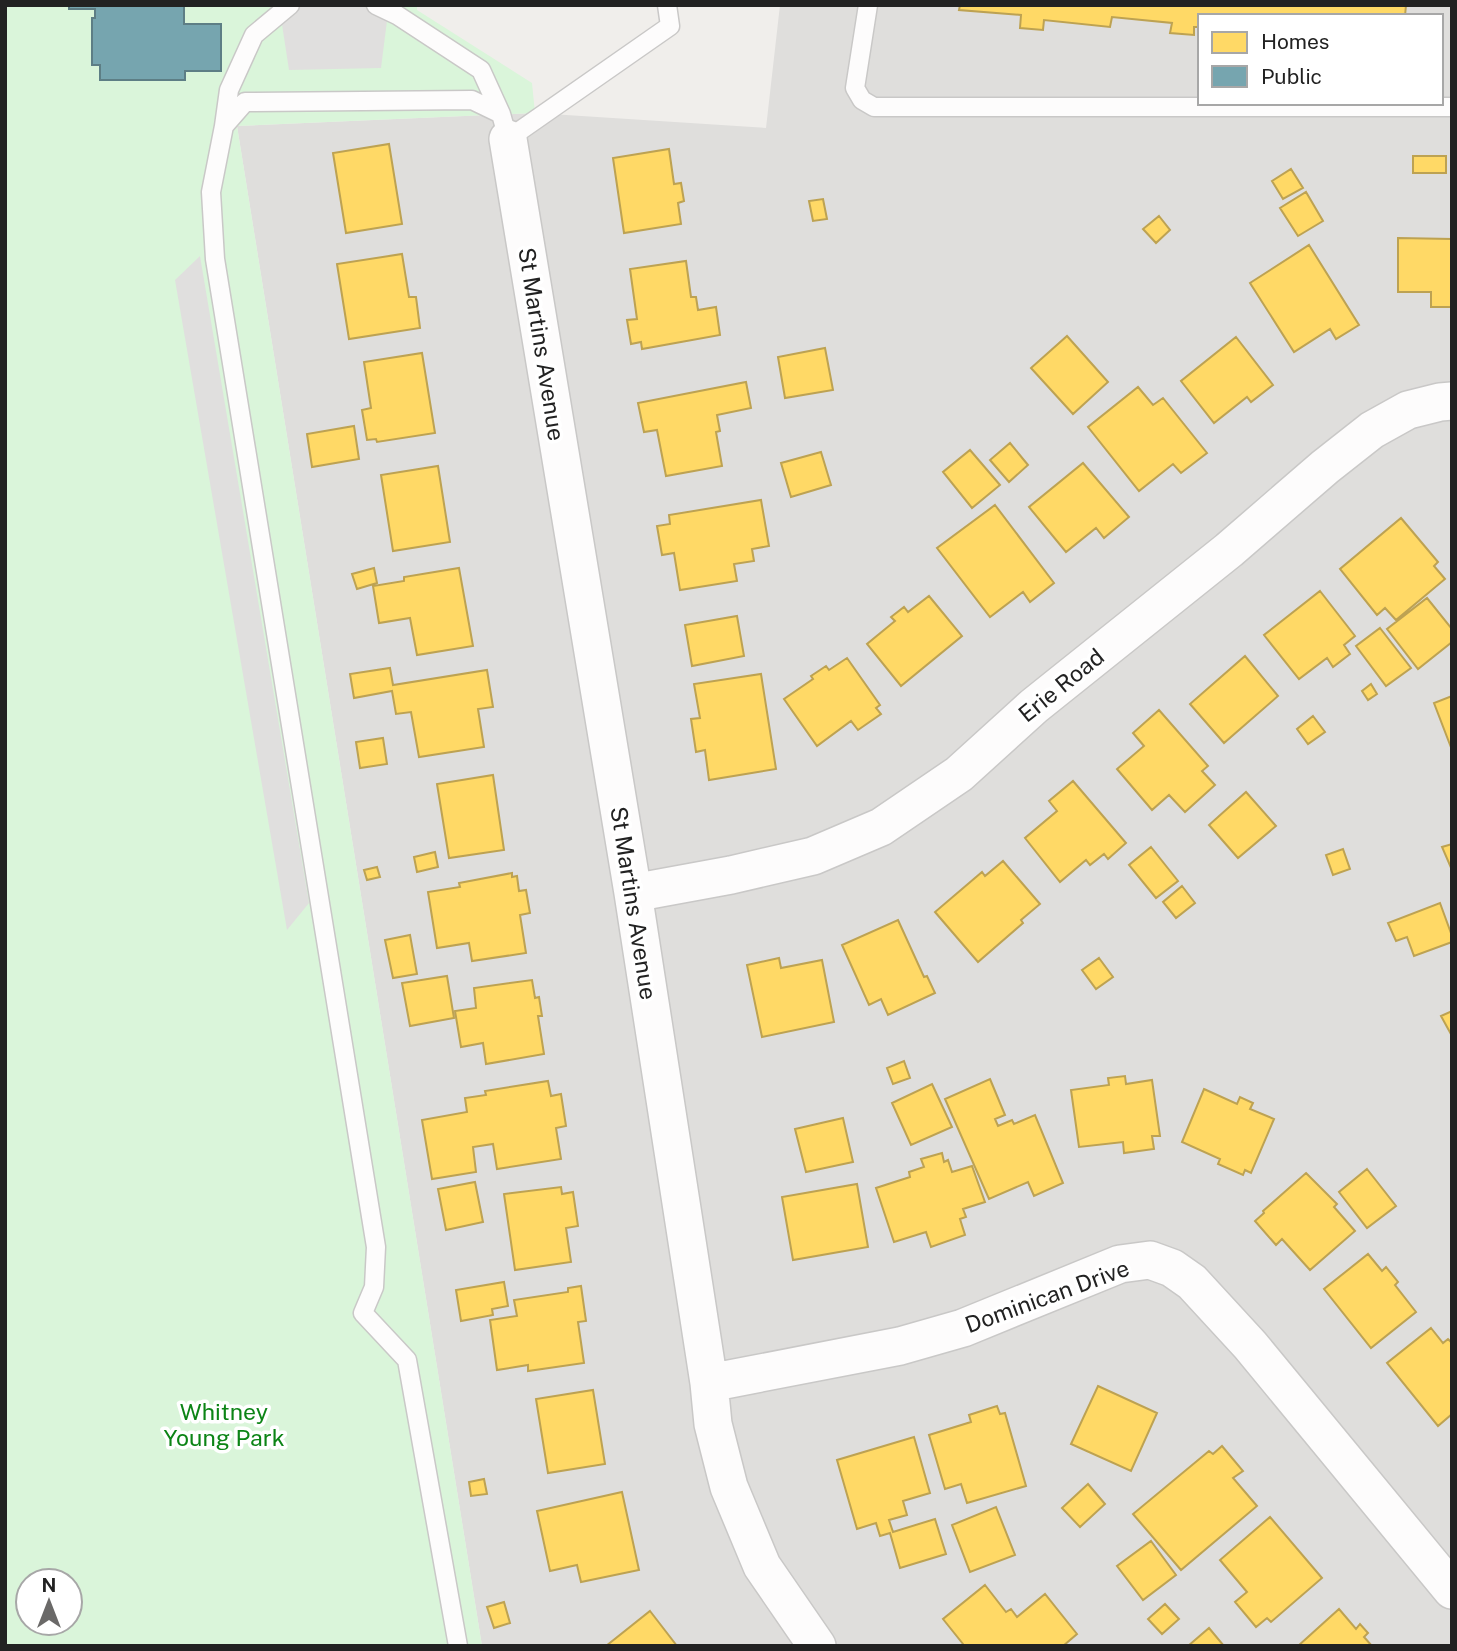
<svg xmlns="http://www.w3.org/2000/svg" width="1457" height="1651" font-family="'Public Sans',sans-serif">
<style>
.residential{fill:#dfdedc;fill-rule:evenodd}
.park{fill:#daf5da;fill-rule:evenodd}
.parking{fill:#e0dfde}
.homes{fill:#ffd966;stroke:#bda252;stroke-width:2}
.public{fill:#76a5af;stroke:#5d7e85;stroke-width:2}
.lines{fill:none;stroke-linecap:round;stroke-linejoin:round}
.lane-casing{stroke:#c9c8c7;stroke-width:21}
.street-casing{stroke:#c9c8c7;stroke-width:40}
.lane{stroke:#fdfcfc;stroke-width:18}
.street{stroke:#fdfcfc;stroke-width:37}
.labels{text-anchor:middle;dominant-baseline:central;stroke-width:7;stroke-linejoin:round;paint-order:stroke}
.street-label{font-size:23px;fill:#222;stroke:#fff}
.park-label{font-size:23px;fill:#0c8416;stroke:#fff}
</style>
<rect width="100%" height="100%" fill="#f0eeeb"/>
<path class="residential" d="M780,5H1452V1646H482L237,126L535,113L766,128ZM1200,16H1441V103H1200Z"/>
<path class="park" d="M5,5H417V10L532,83L535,113L237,126L482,1646H5ZM28,1581H70V1623H28Z"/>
<path class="parking" d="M279,5H389L381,68L289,70Z
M200,256L309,903L287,930L175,280Z"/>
<path class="homes" d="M960,5H1406L1405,16H1200V27H1194V35L1170,33L1172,23L1112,17L1110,27L1044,20L1043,30L1020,28L1021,15L959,10Z
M389,144L402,224L346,233L333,153Z
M669,149L674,184L681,183L684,201L678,203L681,224L624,233L613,158Z
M1413,156H1446V173H1413Z
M1291,169L1303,188L1283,199L1272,181Z
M1306,192L1323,221L1298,236L1280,208Z
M823,199L827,219L813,221L809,201Z
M1159,216L1170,230L1156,243L1143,229Z
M1398,238L1452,239V307H1431V292H1398Z
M1309,245L1359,325L1336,339L1330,329L1294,352L1250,283Z
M402,254L409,297H416L420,328L349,339L337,264Z
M686,261L691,297H696L698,310L716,307L720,335L642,349L641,342L631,344L627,320L637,319L630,269Z
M1067,336L1108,382L1073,414L1031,368Z
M1236,337L1273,385L1251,402L1247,397L1214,423L1181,381Z
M825,348L833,390L785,398L778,357Z
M422,353L435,433L377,442L376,439L367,440L362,410L371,408L364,362Z
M746,382L751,408L717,415L720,431L716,432L722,466L666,476L657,430L644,432L638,403Z
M1138,387L1153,405L1163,398L1207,453L1181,473L1173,464L1139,491L1088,427Z
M354,426L359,459L312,467L307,434Z
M1010,443L1028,465L1009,482L990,460Z
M970,450L1000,485L972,508L943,472Z
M821,452L831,485L791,497L781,463Z
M1083,463L1129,517L1104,538L1096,528L1066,552L1029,507Z
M438,466L450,542L393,551L381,475Z
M761,500L769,546L752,549L754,561L734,564L737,581L680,590L674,553L662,555L657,526L670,524L669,515Z
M995,505L1054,583L1030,602L1023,592L990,617L937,548Z
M1401,518L1438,562L1434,566L1445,579L1396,620L1385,608L1377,615L1340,569Z
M374,568L377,583L357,589L352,574Z
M459,568L473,646L417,655L410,618L379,623L373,586L404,581V577Z
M1320,591L1355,636L1344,645L1350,654L1333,667L1327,658L1299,679L1264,635Z
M929,596L962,636L901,686L867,644L895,621L891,617L904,607L908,612Z
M1427,598L1452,629V642L1418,669L1387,629Z
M737,616L744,656L692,666L685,625Z
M1380,628L1411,668L1386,686L1356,646Z
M1245,656L1278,696L1224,743L1190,704Z
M847,658L880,705L876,708L881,714L858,730L851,721L817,746L784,699L813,679L811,676L826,666L829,670Z
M390,668L393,685L487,670L493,707L478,709L484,747L419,757L411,712L396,714L392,691L354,698L350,674Z
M761,674L776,769L709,780L705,750L696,752L691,719L700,718L694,684Z
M1371,684L1377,694L1368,700L1362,691Z
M1452,696V750L1434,703Z
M1159,710L1208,766L1202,771L1215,785L1185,812L1169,795L1152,810L1117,769L1144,746L1133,733Z
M1313,716L1325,732L1308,744L1297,729Z
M383,738L387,764L360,768L356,742Z
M493,775L504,850L449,858L437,784Z
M1073,781L1126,843L1108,859L1104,854L1090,865L1086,860L1060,882L1025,838L1057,811L1049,801Z
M1246,792L1276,826L1238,858L1209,825Z
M1452,844V870L1442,847Z
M1151,847L1178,881L1156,898L1129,865Z
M1343,849L1350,869L1333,875L1326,855Z
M435,852L438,867L417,872L414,857Z
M1003,861L1040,904L1021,920L1023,923L978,962L935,912L982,872L985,876Z
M377,867L380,877L367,880L364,870Z
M512,873V877L517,876L519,891L526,890L530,913L520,915L526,953L472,961L469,943L437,948L428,892L460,887L459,883Z
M1182,886L1195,903L1176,918L1163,902Z
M1440,903L1452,936V942L1414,956L1407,937L1396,941L1388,923Z
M898,920L924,977L927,976L935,993L888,1015L881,999L869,1005L842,945Z
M410,935L417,974L393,978L385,940Z
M779,958L781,968L822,960L834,1022L762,1037L747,965Z
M1099,958L1113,977L1096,989L1082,970Z
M447,976L454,1018L410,1026L402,983Z
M532,980L535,998L539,997L542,1016H538L544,1054L486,1064L483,1043L461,1047L455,1011L476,1008L474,988Z
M1452,1011V1036L1441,1016Z
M904,1061L910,1078L893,1084L887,1068Z
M1125,1076L1126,1084L1152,1080L1160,1136H1152L1154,1149L1124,1153L1123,1142L1079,1147L1071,1090L1109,1085L1108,1078Z
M990,1079L1005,1115L995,1119L998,1126L1012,1120L1014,1124L1035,1115L1063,1183L1034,1196L1028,1182L989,1199L945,1099Z
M548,1081L551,1096L561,1094L566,1126L556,1128L561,1159L497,1169L493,1144L473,1147L476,1172L432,1179L422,1120L467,1112L465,1098L486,1095L485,1091Z
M932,1084L952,1127L911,1145L892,1103Z
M1204,1089L1237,1104L1240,1097L1253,1103L1250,1109L1274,1119L1251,1173L1245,1170L1243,1175L1218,1164L1220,1159L1182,1142Z
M843,1118L853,1162L806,1172L795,1129Z
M942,1153L944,1162L948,1160L952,1172L972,1166L985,1202L963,1209L966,1217L960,1219L965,1235L931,1247L926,1232L894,1242L876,1188L910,1177L909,1172L924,1167L921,1159Z
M1367,1169L1396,1206L1367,1228L1339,1192Z
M1306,1173L1337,1204L1334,1207L1355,1231L1310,1270L1282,1239L1276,1245L1255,1221L1264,1213L1263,1211Z
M475,1182L483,1222L446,1230L438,1189Z
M857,1184L868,1247L793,1260L782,1197Z
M561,1187L562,1194L573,1192L578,1226L566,1228L571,1262L515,1270L504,1194Z
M1368,1254L1382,1271L1386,1267L1398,1282L1395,1285L1416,1312L1371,1348L1324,1289Z
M504,1282L508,1306L492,1309L493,1315L461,1321L456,1290Z
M581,1286L586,1321L578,1322L584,1363L528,1371V1365L497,1370L490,1320L517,1316L514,1300L568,1292V1288Z
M1431,1328L1443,1343L1448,1339L1452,1343V1414L1438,1426L1387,1363Z
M1098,1386L1157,1413L1131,1471L1071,1444Z
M593,1390L605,1464L548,1473L536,1399Z
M997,1406L1000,1414L1005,1413L1026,1486L967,1503L961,1484L945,1489L929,1435L971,1422L969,1415Z
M914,1437L930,1493L903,1501L907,1515L889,1520L893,1532L935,1519L946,1554L900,1568L890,1533L880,1536L876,1523L857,1529L837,1460Z
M1222,1446L1243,1471L1233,1478L1257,1506L1181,1570L1133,1514L1209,1451L1213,1454Z
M484,1479L487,1494L471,1496L469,1482Z
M1088,1484L1105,1504L1080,1527L1062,1508Z
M622,1492L639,1570L581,1582L577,1565L550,1571L537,1511Z
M996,1507L1015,1555L970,1572L952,1525Z
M1270,1517L1322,1578L1271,1622L1267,1618L1256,1627L1235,1602L1247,1592L1220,1560Z
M1151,1541L1176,1575L1143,1600L1117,1566Z
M985,1585L1006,1612L1011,1609L1017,1617L1045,1594L1077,1634L1063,1646H960L963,1644L943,1619Z
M504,1602L510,1623L494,1628L487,1607Z
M1165,1604L1179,1619L1162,1634L1148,1619Z
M1339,1609L1356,1629L1360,1624L1368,1633L1364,1637L1372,1646H1298Z
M650,1611L677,1646H606Z
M1209,1628L1224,1646H1188Z"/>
<path class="public" d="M69,5H184V24H221V71H185V80H100V65H92V18H95V9H69Z"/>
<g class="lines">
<g class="lane-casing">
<path id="lane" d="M376,5L397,15L481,70L501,114
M868,5L855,88L862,100L874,107H1452
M224,126L229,90L254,35L290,5
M458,1646L407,1360L363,1313L374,1287L376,1247L215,259L211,192L224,126L245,102L472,100L501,114L508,139L670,26L667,5"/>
</g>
<g class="street-casing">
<path id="street" d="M508,139L633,893L709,1383L713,1424L729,1487L762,1566L817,1646
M633,893L731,875L813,856L881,827L959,774L1034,706L1229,550L1325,467L1372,430L1408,410L1440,402L1452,401
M709,1383L900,1346L963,1328L1120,1264L1150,1260L1172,1268L1192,1282L1250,1345L1452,1590"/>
</g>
<use href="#lane" class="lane"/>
<use href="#street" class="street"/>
</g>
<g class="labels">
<g class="street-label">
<text transform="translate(542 344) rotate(81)">St Martins Avenue</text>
<text transform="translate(1061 685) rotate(-39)">Erie Road</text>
<text transform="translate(634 903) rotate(81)">St Martins Avenue</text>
<text transform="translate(1047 1296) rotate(-20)">Dominican Drive</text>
</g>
<g class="park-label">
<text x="224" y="1411">Whitney<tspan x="224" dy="26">Young Park</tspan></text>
</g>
</g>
<rect width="1457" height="1651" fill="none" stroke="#222222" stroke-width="14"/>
<rect x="1198" y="14" width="245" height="91" fill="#ffffff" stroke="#a7a7a7" stroke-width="2"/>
<rect x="1212" y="32" width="35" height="21" fill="#ffd966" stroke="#a7a7a7" stroke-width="2"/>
<text x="1261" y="49" font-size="21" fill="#222222">Homes</text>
<rect x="1212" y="66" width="35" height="21" fill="#76a5af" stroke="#a7a7a7" stroke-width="2"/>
<text x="1261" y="84" font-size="21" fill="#222222">Public</text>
<g transform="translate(49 1602)"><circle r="33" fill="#ffffff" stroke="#a7a7a7" stroke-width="2"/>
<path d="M0-5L12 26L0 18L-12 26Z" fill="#6a6968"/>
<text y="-10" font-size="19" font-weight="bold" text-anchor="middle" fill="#222222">N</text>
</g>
</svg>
